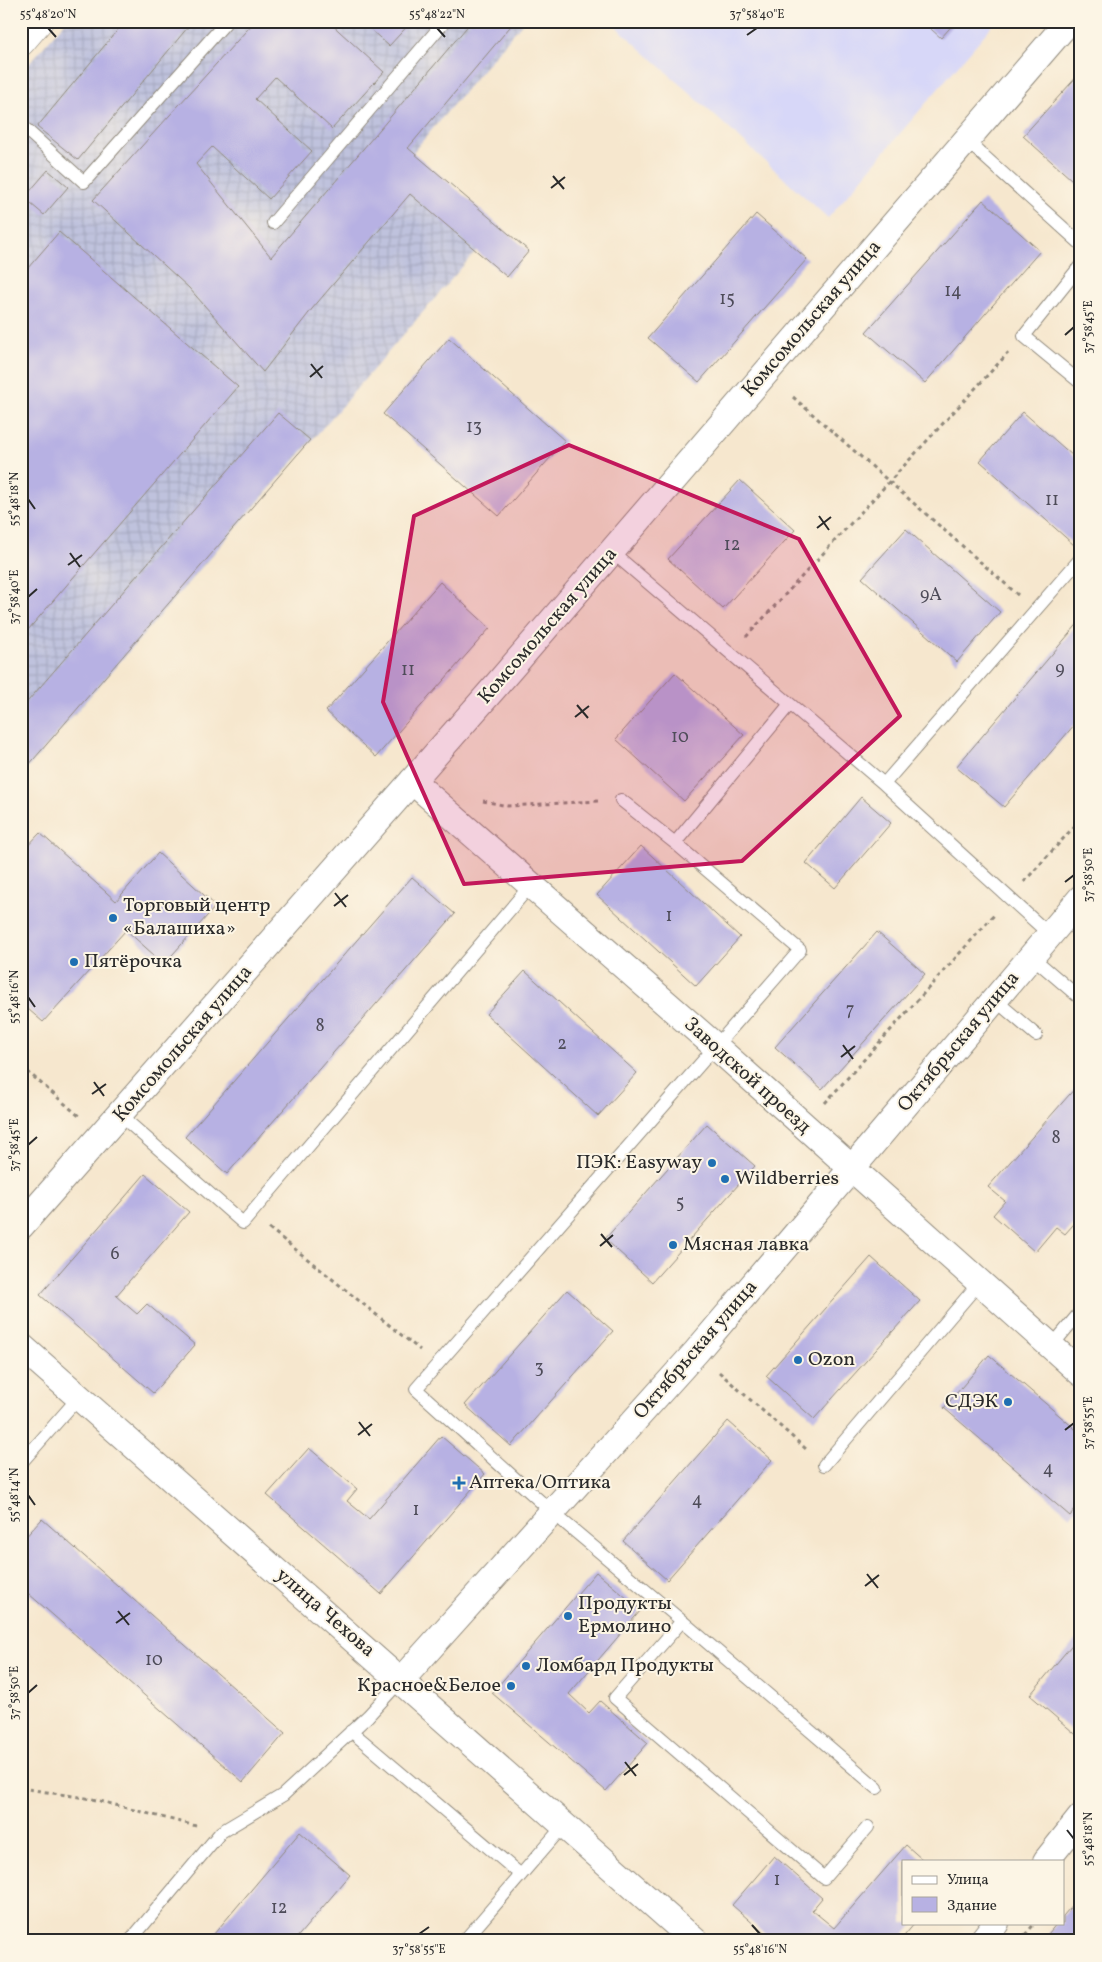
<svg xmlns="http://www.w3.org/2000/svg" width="1102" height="1962" font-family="Vollkorn,serif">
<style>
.built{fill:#d7d7f8}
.industrial{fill:url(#industrial-grid)}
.building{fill:#b7b1e3}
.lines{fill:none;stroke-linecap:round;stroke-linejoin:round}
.service-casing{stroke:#90897c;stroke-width:14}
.minor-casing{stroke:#90897c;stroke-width:28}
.tertiary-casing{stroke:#90897c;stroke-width:29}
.path{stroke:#90897c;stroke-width:3;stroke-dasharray:4 4;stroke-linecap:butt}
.service{stroke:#fff;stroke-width:12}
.minor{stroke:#fff;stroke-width:26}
.tertiary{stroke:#fff;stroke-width:28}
.marked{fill:#c2185b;fill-opacity:0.2;stroke:#c2185b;stroke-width:4;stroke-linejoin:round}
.ticks{fill:none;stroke:#2b2b2b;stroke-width:2}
.poi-dot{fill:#1f6fb2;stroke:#fcf5e5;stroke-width:2}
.labels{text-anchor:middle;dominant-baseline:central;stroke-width:4;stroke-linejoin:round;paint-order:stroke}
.number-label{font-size:18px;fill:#4e4c59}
.street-label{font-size:20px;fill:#2b2b2b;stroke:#fcf5e5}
.poi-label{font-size:20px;fill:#2b2b2b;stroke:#fcf5e5;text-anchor:start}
.neatline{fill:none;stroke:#2b2b2b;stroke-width:2}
.ticks-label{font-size:12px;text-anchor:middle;fill:#2b2b2b}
</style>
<defs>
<pattern id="industrial-grid" width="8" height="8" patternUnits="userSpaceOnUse" patternTransform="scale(1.25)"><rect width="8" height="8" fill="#bfc2dd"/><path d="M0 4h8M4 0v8" fill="none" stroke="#a4a7be"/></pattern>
</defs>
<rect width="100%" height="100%" fill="#fcf5e5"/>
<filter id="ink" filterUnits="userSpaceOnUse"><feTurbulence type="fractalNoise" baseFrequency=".02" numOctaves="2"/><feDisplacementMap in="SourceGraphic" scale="10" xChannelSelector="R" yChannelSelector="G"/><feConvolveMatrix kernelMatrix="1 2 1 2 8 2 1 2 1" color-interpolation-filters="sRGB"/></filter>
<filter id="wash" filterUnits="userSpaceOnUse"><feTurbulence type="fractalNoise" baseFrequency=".0096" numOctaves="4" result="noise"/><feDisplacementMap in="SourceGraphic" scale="20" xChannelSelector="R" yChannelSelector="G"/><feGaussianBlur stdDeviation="1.12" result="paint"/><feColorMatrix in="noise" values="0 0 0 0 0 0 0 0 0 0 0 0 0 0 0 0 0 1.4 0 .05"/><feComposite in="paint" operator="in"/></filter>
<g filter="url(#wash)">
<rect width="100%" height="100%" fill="#f6e7ce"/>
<path class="built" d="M610,21H996L828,218Z"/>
<path class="industrial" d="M66,21H524L397,171L482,244L21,776V73Z"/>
<g id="blocks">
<path class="building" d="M125,21H193L78,160L37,127Z
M255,21H328L384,72L332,129L275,77L255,99L312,151L269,199L212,147L196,164L271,257L472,21H515L408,148L529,251L507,277L410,194L312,309L263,372L189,288L93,200Z
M361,21H412L389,46Z
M922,21H956L941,38Z
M1081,72V188L1023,136Z
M48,170L68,187L44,215L24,198Z
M983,200L1040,251L925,383L866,332Z
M756,214L807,259L699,382L648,338Z
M59,232L238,387L21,638V276Z
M449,338L565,441L499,516L383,414Z
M1023,412L1081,463V537L1074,545L980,461Z
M278,413L310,440L21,774V709Z
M740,480L795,530L723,609L668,559Z
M906,529L1000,612L957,662L862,578Z
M440,582L490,628L376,757L326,711Z
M1081,620V717L1004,807L956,767Z
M675,673L744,735L684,801L616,739Z
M861,797L891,823L835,888L806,863Z
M40,833L116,901L158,853L216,906L164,964L126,930L43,1022L21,1003V853Z
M641,846L740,937L696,986L597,895Z
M412,877L455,914L227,1174L185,1137Z
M877,932L925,974L822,1089L775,1047Z
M525,971L637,1073L598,1116L486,1014Z
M1077,1086L1081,1089V1216L1065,1234L1056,1227L1035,1252L993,1215L1005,1201L988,1187Z
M707,1124L755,1166L652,1282L605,1239Z
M145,1174L189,1212L116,1296L137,1314L147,1304L195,1345L153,1393L40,1295Z
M871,1257L920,1301L814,1419L766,1376Z
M567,1290L613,1331L511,1446L465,1405Z
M989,1355L1081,1434V1503L1070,1516L944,1408Z
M728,1421L772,1460L667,1580L623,1541Z
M441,1436L485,1474L381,1594L267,1495L309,1448L357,1489L347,1501L369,1519Z
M42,1519L285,1733L243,1782L21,1587V1542Z
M596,1572L641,1610L569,1694L589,1713L600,1701L648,1743L606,1791L492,1693Z
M1081,1634V1739L1030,1695Z
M300,1832L350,1875L294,1941H208Z
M906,1845L924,1861H903V1923H915L900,1941H773L732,1905L774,1856L822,1898L812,1910L834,1928Z
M1081,1895V1941H1047L1044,1939L1057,1923H1063V1916Z"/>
</g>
</g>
<g filter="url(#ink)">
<use href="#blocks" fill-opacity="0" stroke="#90897c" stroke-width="1"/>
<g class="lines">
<g class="service-casing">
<path id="service" d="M21,125L84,182L227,21
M966,140L1081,244
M273,223L445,21
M1081,265L1024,336L1081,383
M612,552L790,704
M621,800L675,843L790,704L884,784
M675,843L800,950L416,1389L552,1512L682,1621L615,1698L824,1878L868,1827
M1049,934L884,784L1081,558
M1031,956L1081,999
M994,999L1036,1035
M120,1115L243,1223L530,886
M1051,1347L1081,1311
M21,1463L79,1397
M824,1465L979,1283
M682,1621L877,1788
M351,1731L521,1875
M130,1941L221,1832L283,1795L368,1716L401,1680
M464,1941L564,1825"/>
</g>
<g class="minor-casing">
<path id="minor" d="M412,781L715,1046L1081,1373
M21,1226L494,688L1069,21
M21,1346L695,1941
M401,1680L696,1352L1081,898
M1046,1861L1081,1817
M982,1941L996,1923"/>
</g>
<g class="tertiary-casing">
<path id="tertiary" d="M21,42L39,21"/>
</g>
<path class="path" d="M793,397L1018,595
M746,637L1008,353
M483,801L508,806L598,801
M1024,882L1081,819
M21,1066L79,1116
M825,1103L995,914
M269,1228L420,1350
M719,1372L806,1449
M21,1788L92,1799L196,1826
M1025,1935L1035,1923"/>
<use href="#service" class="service"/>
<use href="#minor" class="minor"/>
<use href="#tertiary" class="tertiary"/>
</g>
</g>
<path class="marked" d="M569,445L799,539L900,716L742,861L464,884L383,702L414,516Z"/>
<path class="ticks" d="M48,28L56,37M437,28L445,37M747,35L757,28M553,176L564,189M551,188L565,177M1065,335L1074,327M311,364L322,378M310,377L323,366M28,499L35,509M819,516L829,530M817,528L831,517M70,553L80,567M68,565L82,555M28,597L37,589M577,705L588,718M575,717L589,706M1065,882L1074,875M335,893L346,907M334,906L348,895M28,997L35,1007M843,1045L853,1059M841,1057L855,1046M94,1082L104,1096M92,1094L106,1084M28,1145L37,1137M601,1234L612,1247M600,1246L613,1235M359,1422L370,1436M1065,1430L1074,1423M358,1435L372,1424M28,1495L35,1505M867,1574L878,1588M865,1586L879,1575M118,1611L129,1625M116,1623L130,1613M28,1693L37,1685M625,1762L636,1776M624,1775L638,1764M1067,1830L1074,1839M752,1925L760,1934M419,1934L429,1927"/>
<g class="poi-dot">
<circle cx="113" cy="918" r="5"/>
<circle cx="74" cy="962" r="5"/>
<circle cx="712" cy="1163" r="5"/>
<circle cx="725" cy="1179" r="5"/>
<circle cx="673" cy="1245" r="5"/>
<circle cx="798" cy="1360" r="5"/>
<circle cx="1008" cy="1402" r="5"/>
<path d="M456.5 1475.5h5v5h5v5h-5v5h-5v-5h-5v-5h5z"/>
<circle cx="568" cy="1616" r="5"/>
<circle cx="526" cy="1666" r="5"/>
<circle cx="511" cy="1686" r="5"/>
</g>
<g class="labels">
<g class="number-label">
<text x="953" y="291">14</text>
<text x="727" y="299">15</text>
<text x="474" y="427">13</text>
<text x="1052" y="500">11</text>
<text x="732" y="545">12</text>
<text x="931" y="595">9А</text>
<text x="1060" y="669">9</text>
<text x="408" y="670">11</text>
<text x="680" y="737">10</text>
<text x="669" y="916">1</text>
<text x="850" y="1010">7</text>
<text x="320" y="1026">8</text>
<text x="562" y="1044">2</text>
<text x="1056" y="1138">8</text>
<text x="680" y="1203">5</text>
<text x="115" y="1254">6</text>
<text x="539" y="1368">3</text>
<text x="1048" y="1469">4</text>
<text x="697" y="1500">4</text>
<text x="416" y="1510">1</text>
<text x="154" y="1660">10</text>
<text x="777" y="1880">1</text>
<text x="279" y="1908">12</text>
</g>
<g class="street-label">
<text transform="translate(812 319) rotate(-49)">Комсомольская улица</text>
<text transform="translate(548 626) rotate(-49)">Комсомольская улица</text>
<text transform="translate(959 1042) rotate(-50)">Октябрьская улица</text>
<text transform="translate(183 1044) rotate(-49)">Комсомольская улица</text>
<text transform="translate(747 1076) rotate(42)">Заводской проезд</text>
<text transform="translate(696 1350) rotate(-49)">Октябрьская улица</text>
<text transform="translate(325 1613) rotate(41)">улица Чехова</text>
</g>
<g class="poi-label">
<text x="123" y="906">Торговый центр<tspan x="123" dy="23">«Балашиха»</tspan></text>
<text x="84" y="962">Пятёрочка</text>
<text x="702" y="1163" text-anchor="end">ПЭК: Easyway</text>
<text x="735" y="1179">Wildberries</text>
<text x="683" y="1245">Мясная лавка</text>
<text x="808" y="1360">Ozon</text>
<text x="998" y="1402" text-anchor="end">СДЭК</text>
<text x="469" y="1483">Аптека/Оптика</text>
<text x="578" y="1604">Продукты<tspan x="578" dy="23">Ермолино</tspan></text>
<text x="536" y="1666">Ломбард Продукты</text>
<text x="501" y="1686" text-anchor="end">Красное&amp;Белое</text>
</g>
</g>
<rect width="1102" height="1962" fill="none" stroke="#fcf5e5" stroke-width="55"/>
<rect x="902" y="1860" width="162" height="65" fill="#fcf5e5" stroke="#a8a49b"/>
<rect x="912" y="1876" width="25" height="8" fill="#ffffff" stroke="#a8a49b"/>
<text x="947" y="1884" font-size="15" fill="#2b2b2b">Улица</text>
<rect x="912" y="1897" width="25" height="15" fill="#b7b1e3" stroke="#a8a49b"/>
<text x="947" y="1910" font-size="15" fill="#2b2b2b">Здание</text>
<rect x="28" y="28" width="1046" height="1906" class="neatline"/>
<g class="ticks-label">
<text x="48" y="18">55°48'20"N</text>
<text x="437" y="18">55°48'22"N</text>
<text x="757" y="18">37°58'40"E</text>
<text transform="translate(1088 327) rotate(-90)" y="4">37°58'45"E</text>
<text transform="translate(14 499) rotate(-90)" y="4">55°48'18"N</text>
<text transform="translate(14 597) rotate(-90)" y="4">37°58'40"E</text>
<text transform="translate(1088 875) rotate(-90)" y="4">37°58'50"E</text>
<text transform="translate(14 997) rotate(-90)" y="4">55°48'16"N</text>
<text transform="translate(14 1145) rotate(-90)" y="4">37°58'45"E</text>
<text transform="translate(1088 1423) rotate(-90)" y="4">37°58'55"E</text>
<text transform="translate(14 1495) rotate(-90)" y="4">55°48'14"N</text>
<text transform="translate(14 1693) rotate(-90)" y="4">37°58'50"E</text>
<text transform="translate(1088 1839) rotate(-90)" y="4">55°48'18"N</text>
<text x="419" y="1953">37°58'55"E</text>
<text x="760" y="1953">55°48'16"N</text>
</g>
</svg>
